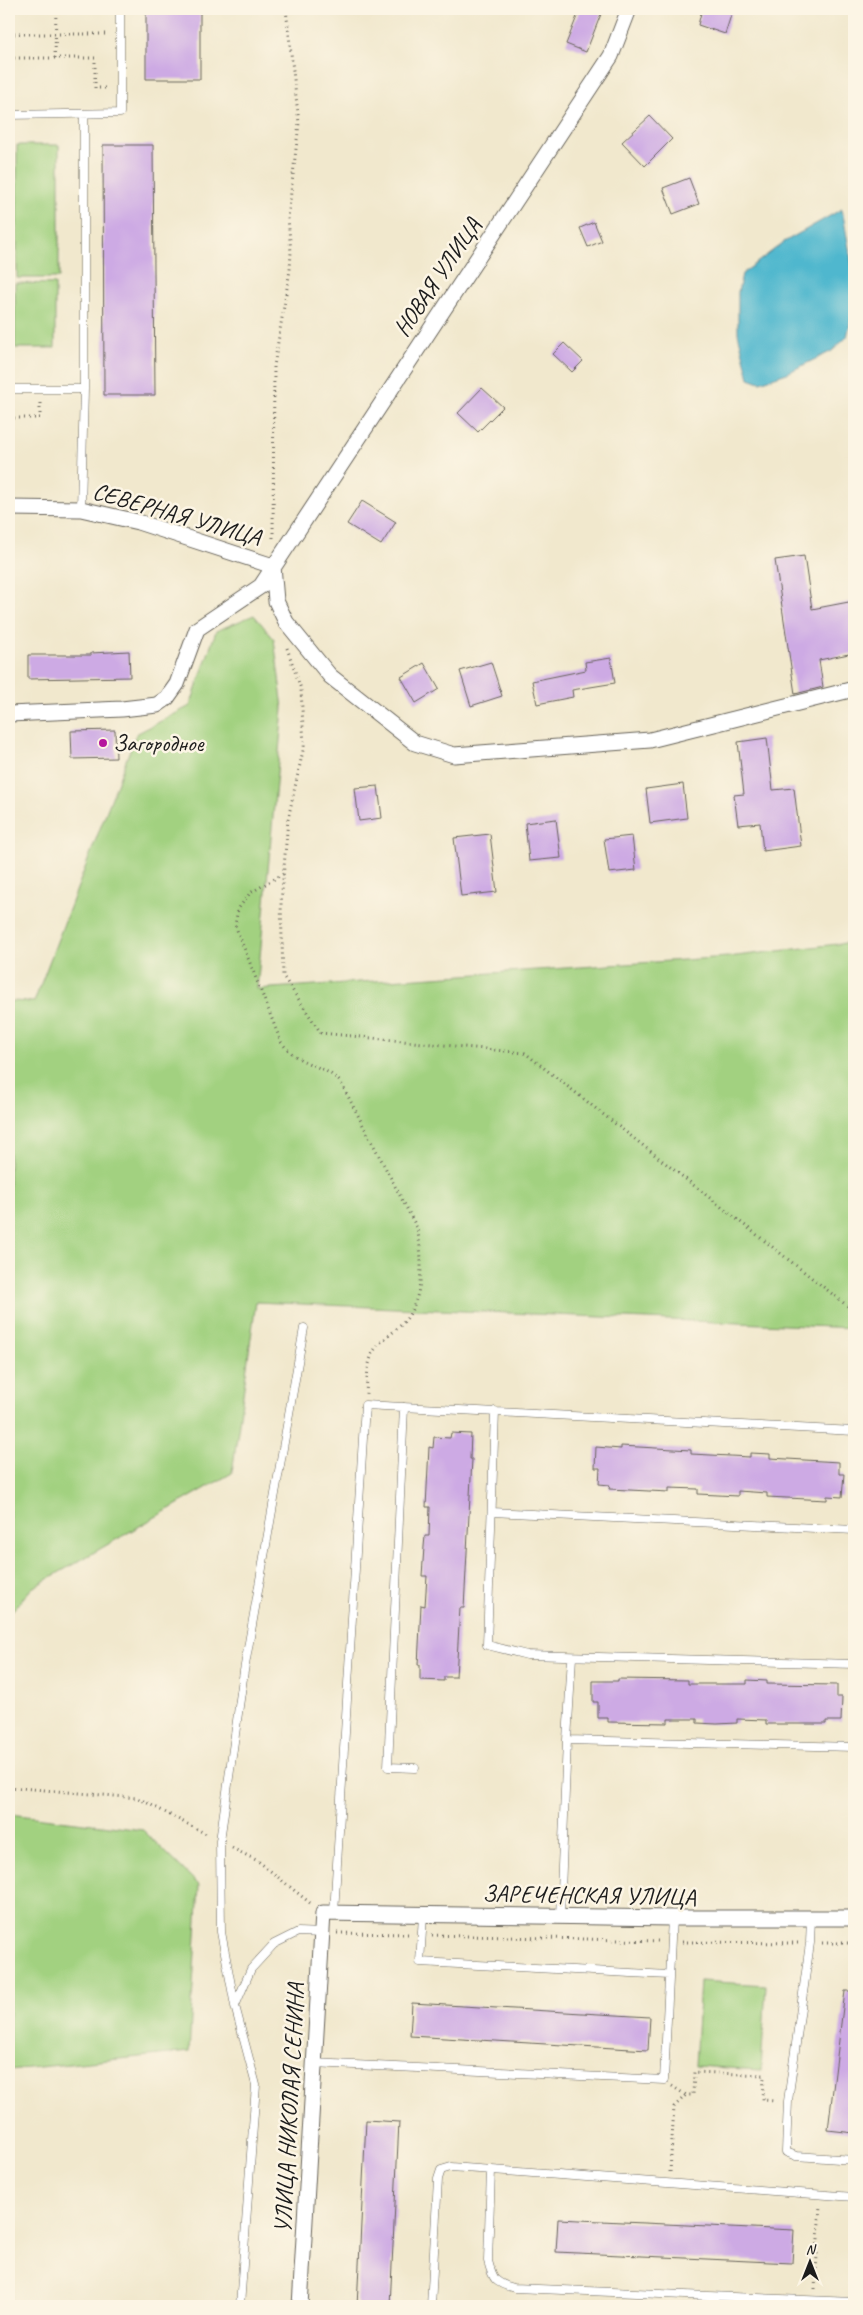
<svg xmlns="http://www.w3.org/2000/svg" width="863" height="2315" font-family="Caveat,sans-serif">
<style>
.green{fill:#a2d180;stroke:#5f764e}
.water{fill:#50b7ce;stroke:#366a75}
.building{fill:#cdaae4}
.lines{fill:none;stroke-linecap:round;stroke-linejoin:round}
.lane-casing{stroke:#67635a;stroke-width:9}
.street-casing{stroke:#67635a;stroke-width:17}
.path{stroke:#67635a;stroke-width:3;stroke-dasharray:1 4;stroke-linecap:butt}
.lane{stroke:#fff;stroke-width:8}
.street{stroke:#fff;stroke-width:15}
.poi-dot{fill:#b5179e;stroke:#fcf5e5;stroke-width:2}
.labels{text-anchor:middle;dominant-baseline:central;stroke-width:5;stroke-linejoin:round;paint-order:stroke}
.street-label{font-size:24px;fill:#1c1c1c;stroke:#fcf5e5}
.poi-label{font-size:24px;fill:#1c1c1c;stroke:#fcf5e5;text-anchor:start}
</style>
<rect width="100%" height="100%" fill="#fcf5e5"/>
<filter id="ink" filterUnits="userSpaceOnUse"><feTurbulence type="fractalNoise" baseFrequency=".02" numOctaves="2"/><feDisplacementMap in="SourceGraphic" scale="10" xChannelSelector="R" yChannelSelector="G"/><feConvolveMatrix kernelMatrix="1 2 1 2 8 2 1 2 1" color-interpolation-filters="sRGB"/></filter>
<filter id="wash" filterUnits="userSpaceOnUse"><feTurbulence type="fractalNoise" baseFrequency=".0096" numOctaves="4" result="noise"/><feDisplacementMap in="SourceGraphic" scale="20" xChannelSelector="R" yChannelSelector="G"/><feGaussianBlur stdDeviation="1.12" result="paint"/><feColorMatrix in="noise" values="0 0 0 0 0 0 0 0 0 0 0 0 0 0 0 0 0 1.4 0 .05"/><feComposite in="paint" operator="in"/></filter>
<g filter="url(#wash)">
<rect width="100%" height="100%" fill="#f1e8cd"/>
<path class="green" d="M17,145H59V278H17Z
M15,283L55,284V348H15Z
M254,615L274,639L283,708L257,989L728,957L854,942V1328L256,1302L232,1473L32,1588L9,1614V1001L34,1002L136,734L190,706L216,631Z
M9,1814L143,1830L199,1885L189,2052L9,2070Z
M700,1981L766,1985L761,2070L695,2066Z"/>
<path class="water" d="M842,209L854,276V307L847,337L832,351L787,373L760,382L749,378L738,333V292L742,274L784,242Z"/>
<g id="blocks">
<path class="building" d="M146,9H200V79H146Z
M580,9H603L586,52L566,44Z
M702,9H733L725,34L698,25Z
M650,116L672,139L645,166L622,142Z
M103,145H153L155,395H104Z
M689,178L699,204L673,214L663,188Z
M594,222L602,241L588,247L580,228Z
M564,343L583,361L572,372L553,354Z
M482,388L503,407L478,432L458,413Z
M362,501L396,522L381,545L347,524Z
M804,556L812,609L854,601V653L819,660L823,687L795,694L775,560Z
M129,651L130,677L28,679V655H91V653Z
M611,658L615,683L572,690L573,697L537,704L532,681L586,670L585,662Z
M491,662L502,696L471,706L460,671Z
M424,663L439,689L416,703L401,677Z
M115,730L116,758L72,759L71,731Z
M767,738L773,790L794,788L801,846L763,851L760,823L738,825L734,795L744,794L738,742Z
M683,784L687,818L650,823L646,789Z
M378,786L382,818L359,821L355,788Z
M556,819L561,858L529,861L525,823Z
M490,834L497,892L461,896L454,838Z
M632,836L636,870L609,873L604,839Z
M451,1433L471,1434L470,1459H472L464,1608H460L456,1677H444V1681L420,1680V1665H418L421,1605L425,1606L427,1576H422L424,1547L425,1536H429L430,1507H426L429,1447L433,1448L434,1437L450,1438Z
M621,1446L691,1450V1454L750,1457V1453L770,1454V1458L839,1462V1474H844L842,1497L827,1496V1500L767,1497V1493L738,1491V1496L698,1494V1489L669,1488V1492L609,1489L610,1485L599,1484L600,1468H595L596,1447L621,1449Z
M618,1679L688,1680V1684H747V1680L767,1681V1684L837,1685V1697H842L841,1721H826V1724H766V1720L737,1719V1723L717,1724L697,1723V1719H668V1723L608,1722V1718H598V1702H593V1681H618Z
M845,1991H854V2133L828,2130Z
M412,2003L650,2017L648,2050L410,2036Z
M366,2120L399,2122L390,2306H357Z
M558,2219L794,2230L792,2263L556,2252Z"/>
</g>
</g>
<g filter="url(#ink)">
<use href="#blocks" fill-opacity="0" stroke="#67635a" stroke-width="1"/>
<g class="lines">
<g class="lane-casing">
<path id="lane" d="M9,115L120,113V9
M9,389H84
M81,509L84,389V115
M404,1407L388,1767L415,1768
M495,1411L487,1645L527,1655L854,1664
M493,1512L854,1530
M567,1740L572,1657
M334,1913L365,1405L854,1431
M423,1916L420,1962L669,1975
M560,1917L567,1740L854,1747
M811,1918L810,1943L788,2101L786,2152L796,2156L854,2160
M235,2006L221,1932L220,1841L244,1671L304,1328
M313,2063L664,2080L672,1918
M491,2170L488,2261C493,2280 495,2283 514,2288L854,2302
M240,2306L256,2085L235,2006L251,1969L274,1944L298,1932L322,1933
M431,2306L438,2179L441,2170L451,2167L854,2197"/>
</g>
<g class="street-casing">
<path id="street" d="M9,508L81,509L138,522L273,566
M273,566L276,601L286,622L330,676L415,743L454,755L650,740L854,689
M9,714L122,709L157,705L167,698L177,684L197,629L261,586L611,56L629,9
M300,2306L323,1913L672,1918H854"/>
</g>
<path class="path" d="M9,34H108
M9,58H95V88H109
M55,58L56,9
M9,418H40V400
M273,538L274,366L290,270L291,252L288,218L299,123L286,9
M287,648L301,689L304,746L288,819L281,903L283,976L321,1033L525,1053L854,1311
M283,874L250,893L238,909L235,925L281,1042C285,1047 290,1052 295,1056C312,1067 328,1068 341,1083L417,1228C423,1257 425,1298 403,1323C395,1332 382,1339 375,1349C367,1361 367,1379 366,1394
M9,1787L138,1798L208,1835
M232,1848L258,1861L310,1903
M337,1933L411,1934
M432,1935L659,1941
M682,1942L799,1943
M822,1943H854
M672,2086L686,2095H693L694,2072L764,2075L763,2100L776,2101
M670,2172L674,2107L686,2095
M815,2289L820,2205"/>
<use href="#lane" class="lane"/>
<use href="#street" class="street"/>
</g>
</g>
<circle class="poi-dot" cx="103" cy="743" r="5"/>
<g class="labels">
<g class="street-label">
<text transform="translate(437 277) rotate(-56)">НОВАЯ УЛИЦА</text>
<text transform="translate(177 514) rotate(16)">СЕВЕРНАЯ УЛИЦА</text>
<text transform="translate(589 1895) rotate(1)">ЗАРЕЧЕНСКАЯ УЛИЦА</text>
<text transform="translate(289 2108) rotate(-87)">УЛИЦА НИКОЛАЯ СЕНИНА</text>
</g>
<g class="poi-label">
<text x="113" y="743">Загородное</text>
</g>
</g>
<rect width="863" height="2315" fill="none" stroke="#fcf5e5" stroke-width="30"/>
<g transform="translate(810 2262)" stroke="#fcf5e5" stroke-width="4" paint-order="stroke">
<path d="M0-4L9 19L0 12L-9 19Z" fill="#1c1c1c"/>
<text y="-8" font-size="14" font-weight="bold" text-anchor="middle" fill="#1c1c1c">N</text>
</g>
</svg>
